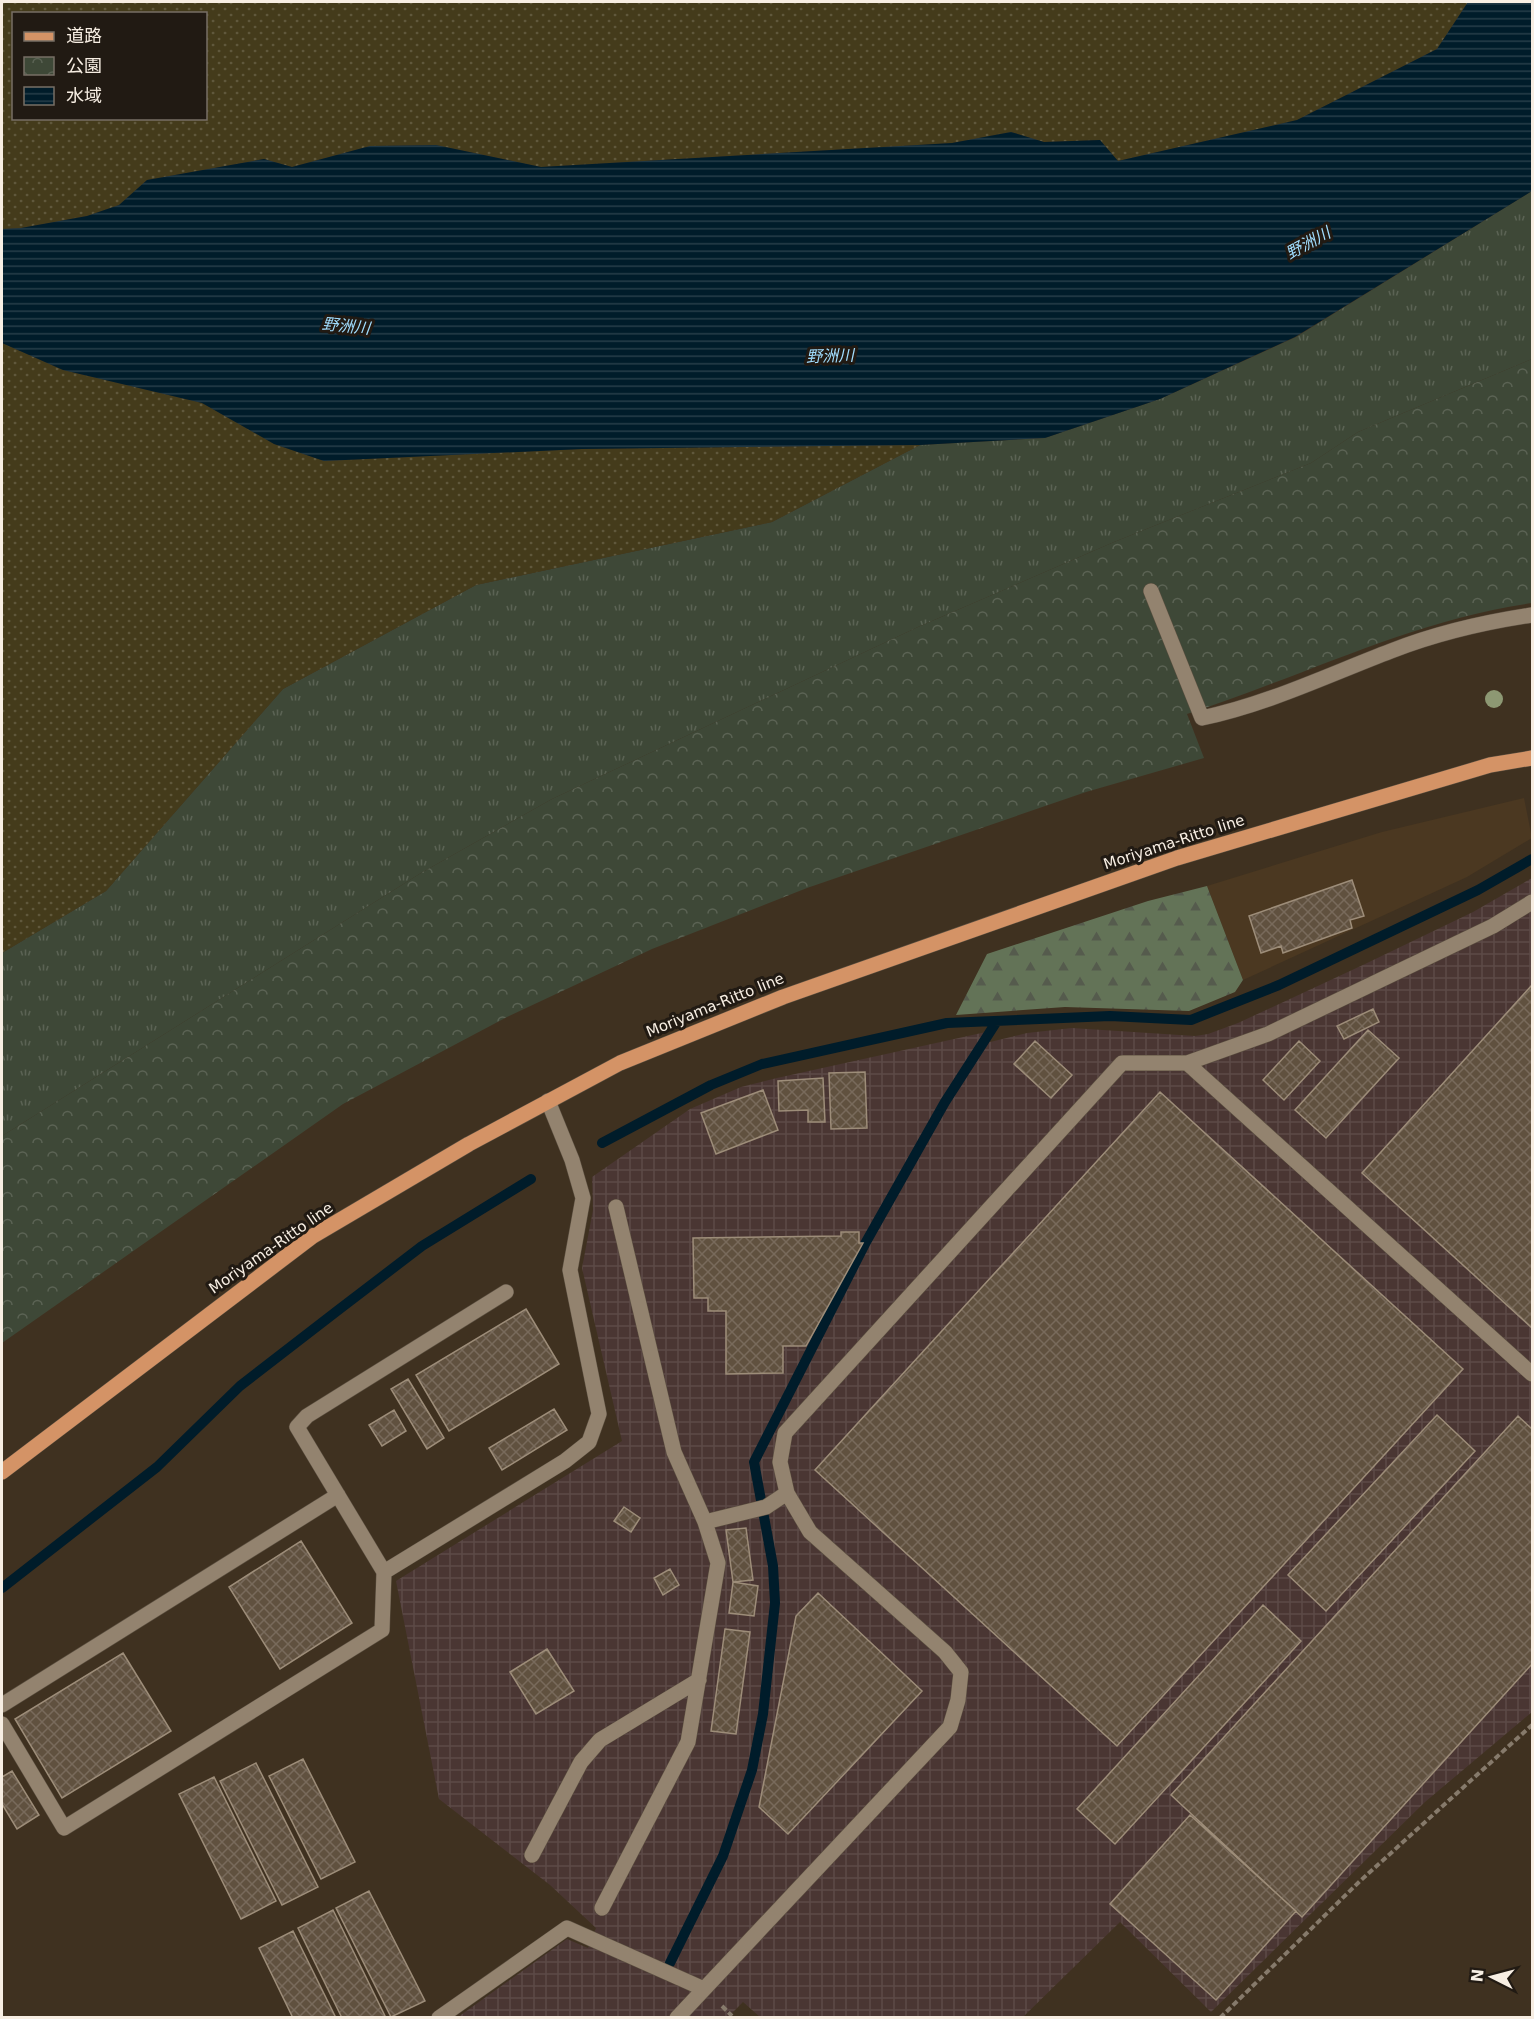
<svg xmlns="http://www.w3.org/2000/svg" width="1534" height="2019" font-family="'DejaVu Sans','Noto Sans JP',sans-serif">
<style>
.built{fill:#4b3821}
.industrial{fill:url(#industrial-grid)}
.grass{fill:url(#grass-tufts)}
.forest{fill:url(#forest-firs)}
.sand{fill:url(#sand-dots);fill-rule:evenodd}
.park{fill:url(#park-crowns)}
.water{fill:url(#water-rules)}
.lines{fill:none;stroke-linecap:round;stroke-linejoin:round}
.stream{stroke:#001c2a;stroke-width:10}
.building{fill:url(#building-cross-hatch);stroke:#9d8d79;stroke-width:1.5}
.lane-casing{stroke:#5c5041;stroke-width:16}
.primary-casing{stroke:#5c5041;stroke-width:16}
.path{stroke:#867a6b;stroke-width:4;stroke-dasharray:6 3;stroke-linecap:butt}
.lane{stroke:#93836f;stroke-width:15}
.primary{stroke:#d49366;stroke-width:15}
.tree{fill:#8d9873}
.labels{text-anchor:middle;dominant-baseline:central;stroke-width:6;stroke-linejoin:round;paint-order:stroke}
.street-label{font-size:15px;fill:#f7eee3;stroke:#211a13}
.water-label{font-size:16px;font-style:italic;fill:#a1deff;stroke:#211a13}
</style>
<defs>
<pattern id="industrial-grid" width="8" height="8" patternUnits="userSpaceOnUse" patternTransform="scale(1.5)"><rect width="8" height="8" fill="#4a3633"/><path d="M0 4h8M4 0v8" fill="none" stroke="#5c4a47"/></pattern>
<pattern id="grass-tufts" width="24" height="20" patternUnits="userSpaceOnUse" patternTransform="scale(1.5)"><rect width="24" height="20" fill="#3e4837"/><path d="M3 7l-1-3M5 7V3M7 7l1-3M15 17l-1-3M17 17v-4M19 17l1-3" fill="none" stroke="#5b6354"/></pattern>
<pattern id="forest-firs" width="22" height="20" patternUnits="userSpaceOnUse" patternTransform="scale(1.5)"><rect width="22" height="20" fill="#637357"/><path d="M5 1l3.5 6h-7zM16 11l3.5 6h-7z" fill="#555b4d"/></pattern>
<pattern id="sand-dots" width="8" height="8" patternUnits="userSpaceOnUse" patternTransform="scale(1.5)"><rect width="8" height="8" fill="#443b1b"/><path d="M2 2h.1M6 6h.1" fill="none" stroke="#60583c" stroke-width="1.8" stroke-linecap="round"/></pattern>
<pattern id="park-crowns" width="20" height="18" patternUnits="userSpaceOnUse" patternTransform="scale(1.5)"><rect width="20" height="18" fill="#3e4837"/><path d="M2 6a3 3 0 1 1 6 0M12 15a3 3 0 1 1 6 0" fill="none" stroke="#5b6354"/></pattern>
<pattern id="water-rules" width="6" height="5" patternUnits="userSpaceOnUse" patternTransform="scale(1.5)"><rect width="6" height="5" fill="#001c2a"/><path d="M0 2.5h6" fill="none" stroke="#263d49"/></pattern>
<pattern id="building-cross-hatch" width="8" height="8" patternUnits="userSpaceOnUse" patternTransform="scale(1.5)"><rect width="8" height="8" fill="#60513f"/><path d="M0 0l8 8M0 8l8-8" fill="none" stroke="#786a5b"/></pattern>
</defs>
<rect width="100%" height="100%" fill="#3f3120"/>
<path class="built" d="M1524,798L1532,838L1467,877L1243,980L1207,886L1382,832Z"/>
<path class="industrial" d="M1532,878V1712L1425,1802L1211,2012L1120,1922L1023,2017H760L743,2002L728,2017H458L567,1939L588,1948L596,1928L550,1885L439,1799L396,1581L622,1441L582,1268L593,1210L592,1177L690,1109L741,1087L777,1078L986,1032L990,1042L1027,1033L1072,1028L1195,1036L1208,1034L1238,1023L1365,964L1473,912Z"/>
<path class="grass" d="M1532,191V359L1358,432L1311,463L1114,542L918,627L552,799L421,873L2,1136V953L106,891L283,689L476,585L772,522L920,445L1045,438L1160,399L1296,337Z"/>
<path class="forest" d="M1207,886L1243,980L1235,992L1189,1011L1065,1007L956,1015L987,954L1148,901Z"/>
<path class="sand" d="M2,2H1468L1437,49L1297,120L1118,161L1100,140L1044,142L1011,132L952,143L541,167L436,145L370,146L292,167L264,159L147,180L119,205L87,216L21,228L2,229ZM14,14H206V118H14Z
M2,343L63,370L202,403L274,444L324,461L582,449L920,445L772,522L476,585L283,689L106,891L2,953Z"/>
<path class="park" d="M1532,359V603C1411,620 1302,677 1187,714L1204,758L1086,792L807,888L652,949L507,1017L343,1104L2,1343V1136L421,873L552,799L918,627L1114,542L1311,463L1358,432Z"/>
<path class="water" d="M1468,2H1532V191L1295,337L1160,399L1045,438L920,445L582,449L324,461L274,444L202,403L63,370L2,343V229L21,228L87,216L119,205L147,180L264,159L292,167L370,146L436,145L541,167L952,143L1011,132L1044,142L1100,140L1118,161L1297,120L1437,49Z"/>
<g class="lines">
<path class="stream" d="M602,1143L711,1085L762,1064L947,1023L1110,1016L1191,1020L1279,985L1478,890L1532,859
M2,1588L157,1467L240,1386L337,1311L422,1246L531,1179
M670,1963L723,1856L752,1770L763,1714L775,1603L773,1566L754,1462L866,1242L945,1102L997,1021"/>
</g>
<path class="building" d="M1352,880L1364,916L1350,920L1352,928L1283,953L1281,946L1261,953L1249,916Z
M1532,985V1328L1362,1173Z
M1373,1009L1379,1022L1344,1039L1337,1026Z
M1368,1030L1399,1058L1326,1138L1295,1110Z
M1035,1041L1072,1075L1051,1098L1014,1064Z
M1299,1041L1320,1061L1284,1100L1263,1080Z
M865,1072L867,1128L831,1129L829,1073Z
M823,1078L825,1122H808V1110L779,1111L778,1081Z
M763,1090L778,1130L716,1154L701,1113Z
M1160,1092L1463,1369L1117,1746L815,1470Z
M841,1232H859V1243H863L806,1346H783V1373L726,1374V1311H708V1298H694L693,1238L841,1236Z
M526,1309L559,1364L449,1431L416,1375Z
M408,1379L444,1438L427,1449L391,1389Z
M554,1409L567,1430L502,1470L489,1448Z
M394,1410L406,1431L382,1446L369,1425Z
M1437,1415L1475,1451L1326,1611L1288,1575Z
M1518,1416L1532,1429V1664L1302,1917L1171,1795Z
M624,1507L640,1518L631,1532L614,1521Z
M746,1528L753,1580L733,1582L726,1530Z
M301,1541L352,1623L280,1669L229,1587Z
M670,1569L679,1585L663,1595L654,1578Z
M733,1582L758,1586L754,1616L729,1613Z
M818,1593L922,1691L788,1834L759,1807L796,1616Z
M1263,1605L1301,1641L1115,1844L1077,1809Z
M725,1629L750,1632L736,1734L711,1731Z
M547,1649L574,1691L536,1714L510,1672Z
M123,1653L171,1731L62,1798L15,1719Z
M303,1759L355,1862L321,1879L269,1776Z
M256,1763L318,1887L282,1905L220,1781Z
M12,1771L39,1815L17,1829L2,1804V1777Z
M214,1777L276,1901L241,1919L179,1794Z
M1190,1815L1296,1911L1216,2000L1110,1904Z
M369,1891L425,2001L391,2017L336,1908Z
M333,1910L386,2018H342L298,1928Z
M293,1931L336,2018H293L259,1948Z"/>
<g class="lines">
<g class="lane-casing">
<path id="lane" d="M1151,591L1202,718C1268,704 1328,675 1391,651C1437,633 1485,622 1532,615
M1187,1063L1268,1034L1493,926L1532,902
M616,1207L674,1452L705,1522L766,1507L787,1493
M506,1292L307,1416L297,1427L384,1572L565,1461L589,1442L599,1414L570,1270L583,1198L572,1160L548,1101
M2,1705L338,1495
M2,1724L64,1828L382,1630L384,1572
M532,1855L581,1762L600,1740L699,1680
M602,1908L688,1742L718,1563L705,1522
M439,2018L567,1928L704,1989
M677,2018L950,1727L958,1700L961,1672L945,1652L810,1532L787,1493L780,1462L785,1433L1122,1063H1187L1532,1374"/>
</g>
<g class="primary-casing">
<path id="primary" d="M2,1472L313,1236L469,1144L620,1063L783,997L1177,858L1490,765L1532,758"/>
</g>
<path class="path" d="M722,2006L732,2016
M1220,2018L1359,1882L1532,1725"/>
<use href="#lane" class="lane"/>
<use href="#primary" class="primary"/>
</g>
<circle class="tree" cx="1494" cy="699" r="9"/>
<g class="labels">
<g class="street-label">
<text transform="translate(1174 842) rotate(-18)">Moriyama-Ritto line</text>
<text transform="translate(715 1005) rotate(-22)">Moriyama-Ritto line</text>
<text transform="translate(271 1248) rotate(-35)">Moriyama-Ritto line</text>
</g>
<g class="water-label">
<text transform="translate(1308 243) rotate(-29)">野洲川</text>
<text transform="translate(346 326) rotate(6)">野洲川</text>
<text transform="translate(830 356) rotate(-2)">野洲川</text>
</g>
</g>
<rect width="1534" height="2019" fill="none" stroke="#f7eee3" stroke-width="6"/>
<rect x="12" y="12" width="195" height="108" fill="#211a13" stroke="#776f66" stroke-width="1.5"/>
<rect x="24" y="32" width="30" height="9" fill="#d49366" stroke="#776f66" stroke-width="1.5"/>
<text x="66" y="42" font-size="18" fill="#f7eee3">道路</text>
<rect x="24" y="57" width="30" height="18" fill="url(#park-crowns)" stroke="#776f66" stroke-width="1.5"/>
<text x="66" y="72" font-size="18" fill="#f7eee3">公園</text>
<rect x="24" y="87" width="30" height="18" fill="url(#water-rules)" stroke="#776f66" stroke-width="1.5"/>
<text x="66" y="102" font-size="18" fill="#f7eee3">水域</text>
<g transform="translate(1492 1977) rotate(276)" stroke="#211a13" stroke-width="4.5" paint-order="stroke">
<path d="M0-4.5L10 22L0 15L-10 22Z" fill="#f7eee3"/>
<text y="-9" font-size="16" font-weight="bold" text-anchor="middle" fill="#f7eee3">N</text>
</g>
</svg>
